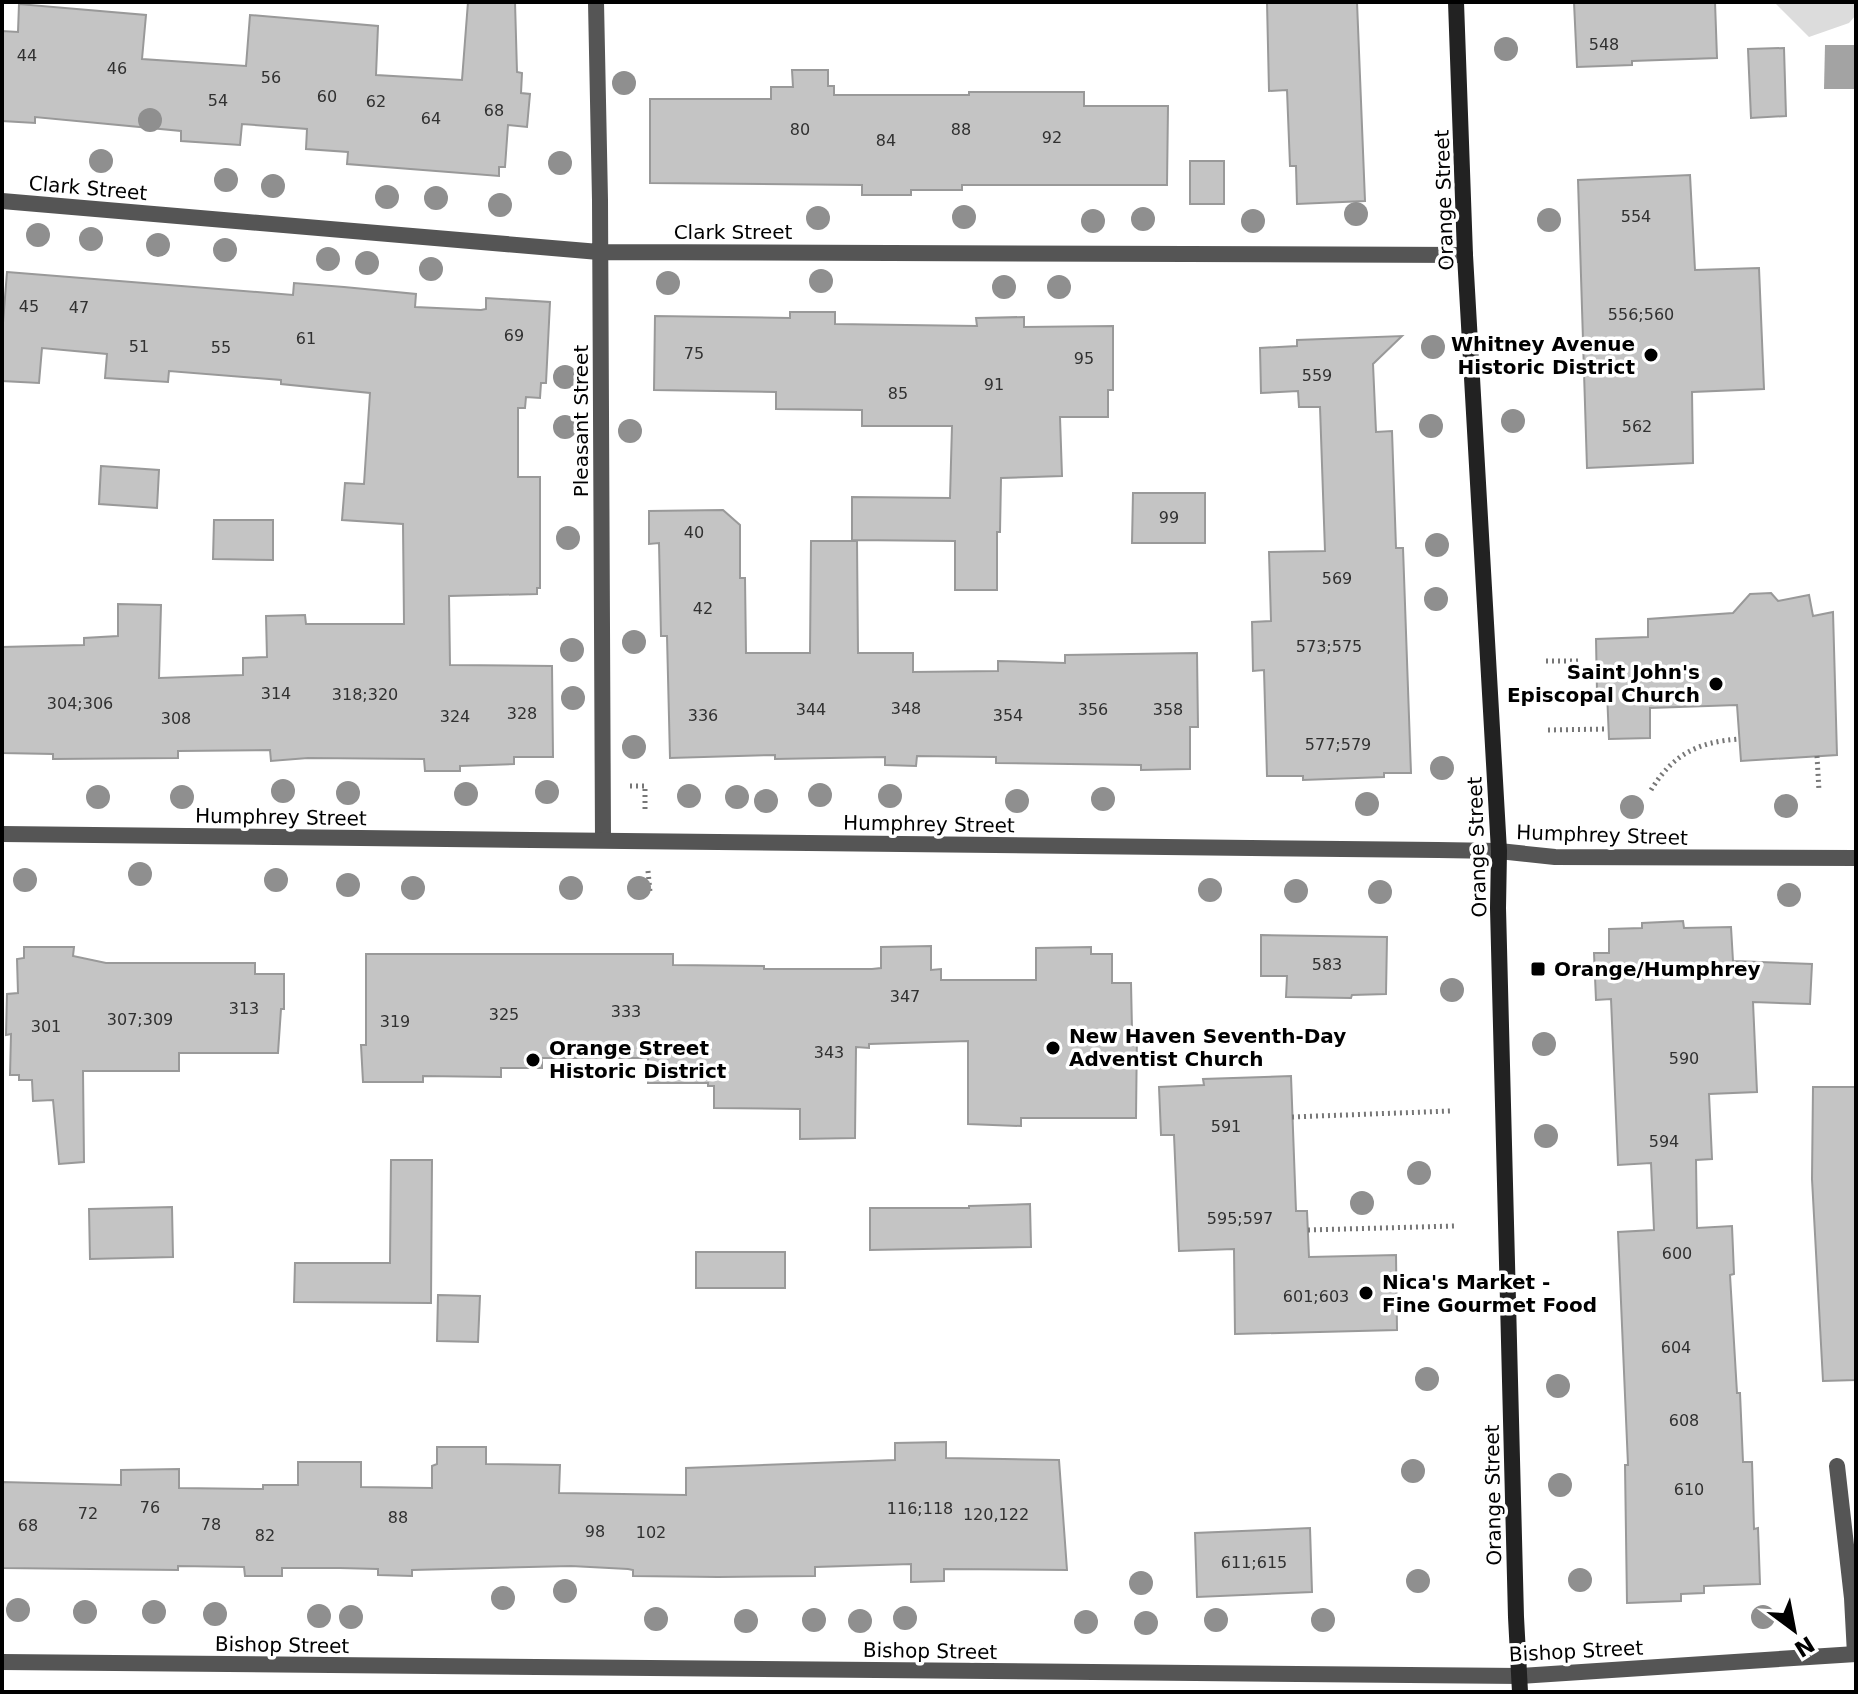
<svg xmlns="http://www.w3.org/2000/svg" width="1858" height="1694" font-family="'DejaVu Sans',sans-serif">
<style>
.green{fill:#dcdcdc}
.water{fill:#a3a3a3}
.building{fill:#c4c4c4;stroke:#999;stroke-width:2}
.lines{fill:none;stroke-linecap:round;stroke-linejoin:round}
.path{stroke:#777;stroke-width:5;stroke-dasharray:2 4;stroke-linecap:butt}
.service{stroke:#555;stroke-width:16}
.minor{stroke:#555;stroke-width:16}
.tertiary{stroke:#555;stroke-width:16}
.secondary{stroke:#222;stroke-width:16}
.tree{fill:#8f8f8f}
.poi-dot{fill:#000;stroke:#fff;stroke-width:3}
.labels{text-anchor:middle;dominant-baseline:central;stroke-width:7;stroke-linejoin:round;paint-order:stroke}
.number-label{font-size:16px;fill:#313131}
.street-label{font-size:20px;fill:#000;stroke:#fff}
.poi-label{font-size:20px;font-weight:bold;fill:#000;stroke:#fff;text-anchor:start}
</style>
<rect width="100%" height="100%" fill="#fff"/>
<path class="green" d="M1774,2H1856V15L1849,23L1809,37Z"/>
<path class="water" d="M1825,45H1856V89H1824Z"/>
<path class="building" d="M468,2H515L517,72L522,73L521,93L530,94L527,127L508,125L505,167H499V176L347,164L348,152L306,149L307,129L242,124L240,145L181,141V131L35,117V123L2,121V31L18,32L19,4L146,15L142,59L246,66L250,15L378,26L376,75L462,80Z
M1267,2H1357L1365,201L1297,204L1296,166H1290L1287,90L1269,91Z
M1574,2H1715L1717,58L1632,61V65L1577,67Z
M1784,48L1786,116L1751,118L1748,49Z
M792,70H828V86H834V95H969V92H1084V106H1168L1167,185H962V190H911V195H862V185L650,183V99H771V87H793Z
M1190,161H1224V204H1190Z
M1690,175L1695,270L1759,268L1764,389L1692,392L1693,463L1587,468L1578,180Z
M7,272L293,295L294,283L344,287L416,294L415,307L481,310L486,309V298L550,302L546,383H541L540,398L526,397L525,408H518V477H540V588H537V594L449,596L450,665L552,666L553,757H514V764L460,766V771H425L424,759L308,758L271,761L270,750L178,751V758L53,759V754L2,753V647L84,645V638L118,636V604L161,605L159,678L243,675V658L267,657L266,616L305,615L306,624H404L403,524L342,520L345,483L364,484L370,393L281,384V380L169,371L168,382L105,378L107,354L42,348L39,383L2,381V335Z
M790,312H835V324L977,326L976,318L1024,317V327L1113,326V390H1108V417H1060L1062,476L1001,478L1000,532H997V590H955V541L852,540V497L950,498L952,426H862V410L776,409V392L654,390L655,316L790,318Z
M1402,336L1373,364L1376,432L1392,431L1396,548H1403L1411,773H1384V777L1303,780V776H1267L1264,670L1253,671L1252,622L1271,621L1269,552L1325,551L1320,407H1299L1298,391L1261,393L1260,348L1297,346V340Z
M101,466L159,470L157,508L99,504Z
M1133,493H1205V543H1132Z
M723,510L740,525V578H745L746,653H810L811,541H857L858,653H913V672L998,671V661L1065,663V655L1197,653L1198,727H1190V769L1141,770V765L996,763V757L917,756L916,766L885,765V757L775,759V755L670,758L667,636H661L659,543L649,544V511Z
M214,520H273V560L213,559Z
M1771,593L1778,601L1809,595L1813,616L1833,612L1837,755L1741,761L1737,705L1650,708V738L1609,739L1607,692H1597L1596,639L1648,637V619L1733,613L1750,594Z
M1683,921L1684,928L1731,927L1733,961L1812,964L1810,1004L1753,1002L1757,1092L1709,1094L1712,1159L1696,1160L1697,1228L1732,1226L1734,1274L1730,1275L1737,1393H1740L1743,1462H1752L1754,1529L1758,1528L1760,1584L1704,1586V1593L1681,1594V1601L1627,1603L1625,1465H1628L1618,1232L1654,1230L1651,1163L1618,1165L1611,999L1596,1000L1594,953H1609V929L1642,928V923Z
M1261,935L1387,937L1386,994L1352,995L1351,998L1286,997L1287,976H1261Z
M931,946V970L941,969V980H1036V948L1091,947V954H1112V983H1131L1132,1030H1137L1136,1118H1021V1126L968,1124V1041L869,1044V1048L856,1047L855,1138L800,1139V1109L714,1108V1086H708V1083H648V1058H542V1068H501V1077L423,1076V1082H363L361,1045H366V954H673V965L764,966V969H872L881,968V947Z
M24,947H74L73,956L106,963H255V974H284V1009H281L278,1053H179V1071H83L84,1162L59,1164L53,1100L33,1101L32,1080H19V1075H10L11,1034L6,1035L7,994L18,993L17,959L24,958Z
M1291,1076L1296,1211H1307L1309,1257L1396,1255L1397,1330L1235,1334L1234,1249L1179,1251L1174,1135H1161L1159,1087L1204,1085L1203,1079Z
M1813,1087H1856V1380L1823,1381L1812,1179Z
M391,1160H432L431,1303L294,1302L295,1263H390Z
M1030,1204L1031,1247L870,1250V1208H969V1206Z
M172,1207L173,1257L90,1259L89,1209Z
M696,1252H785V1288H696Z
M438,1295L480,1296L478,1342L437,1341Z
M946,1442V1458L1059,1460L1067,1570L944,1569V1581L911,1582V1564L815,1567V1576L718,1577L633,1576V1570L628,1569L571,1566L412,1570V1576L378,1575V1569L340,1568H282V1576H245L244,1567L178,1566V1570L2,1568V1482L121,1485V1470L179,1469V1488L263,1489V1485H298V1462H361V1487L432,1488V1466L437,1464V1447H486V1464L560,1465L559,1493L686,1495V1468L895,1460V1443Z
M1310,1528L1312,1592L1197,1597L1195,1533Z"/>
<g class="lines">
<path class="path" d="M1546,661H1579
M1548,730L1608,729
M1817,756L1819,791
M630,786H645V813
M1651,790C1673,754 1698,742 1739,739
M648,871L650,892
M1292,1117L1451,1111
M1308,1230L1455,1226"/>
<path class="service" d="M1837,1466L1852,1598L1855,1654"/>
<path class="minor" d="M596,2L600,200L603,840
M2,201L599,252L1465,255
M2,1662L1520,1676L1856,1654"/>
<path class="tertiary" d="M2,834L1438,850L1499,851L1555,857L1856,858"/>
<path class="secondary" d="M1456,2L1465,255L1499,851L1498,908L1516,1617L1520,1692"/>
</g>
<g class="tree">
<circle cx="1506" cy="49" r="12"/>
<circle cx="624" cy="83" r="12"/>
<circle cx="150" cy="120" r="12"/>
<circle cx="101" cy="161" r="12"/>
<circle cx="560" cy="163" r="12"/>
<circle cx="226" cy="180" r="12"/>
<circle cx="273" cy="186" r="12"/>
<circle cx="387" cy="197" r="12"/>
<circle cx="436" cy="198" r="12"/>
<circle cx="500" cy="205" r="12"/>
<circle cx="1356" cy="214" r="12"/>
<circle cx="964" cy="217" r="12"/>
<circle cx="818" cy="218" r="12"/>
<circle cx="1143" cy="219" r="12"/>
<circle cx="1549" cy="220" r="12"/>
<circle cx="1093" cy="221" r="12"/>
<circle cx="1253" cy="221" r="12"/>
<circle cx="38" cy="235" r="12"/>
<circle cx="91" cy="239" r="12"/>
<circle cx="158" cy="245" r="12"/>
<circle cx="225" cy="250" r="12"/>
<circle cx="328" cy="259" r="12"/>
<circle cx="367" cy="263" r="12"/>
<circle cx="431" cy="269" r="12"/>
<circle cx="821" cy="281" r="12"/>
<circle cx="668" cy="283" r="12"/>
<circle cx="1004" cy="287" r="12"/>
<circle cx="1059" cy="287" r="12"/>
<circle cx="1433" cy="347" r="12"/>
<circle cx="565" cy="377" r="12"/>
<circle cx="1513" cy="421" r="12"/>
<circle cx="1431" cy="426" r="12"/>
<circle cx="565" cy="427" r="12"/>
<circle cx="630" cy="431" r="12"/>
<circle cx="568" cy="538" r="12"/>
<circle cx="1437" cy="545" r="12"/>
<circle cx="1436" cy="599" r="12"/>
<circle cx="634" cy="642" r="12"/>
<circle cx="572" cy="650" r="12"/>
<circle cx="573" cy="698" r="12"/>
<circle cx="634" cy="747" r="12"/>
<circle cx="1442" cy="768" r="12"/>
<circle cx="283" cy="791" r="12"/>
<circle cx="547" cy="792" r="12"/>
<circle cx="348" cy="793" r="12"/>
<circle cx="466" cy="794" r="12"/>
<circle cx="820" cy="795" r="12"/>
<circle cx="689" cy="796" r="12"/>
<circle cx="890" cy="796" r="12"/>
<circle cx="98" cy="797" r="12"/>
<circle cx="182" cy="797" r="12"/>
<circle cx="737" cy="797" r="12"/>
<circle cx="1103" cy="799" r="12"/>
<circle cx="766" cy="801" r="12"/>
<circle cx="1017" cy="801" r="12"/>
<circle cx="1367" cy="804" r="12"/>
<circle cx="1786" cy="806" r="12"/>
<circle cx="1632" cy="807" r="12"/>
<circle cx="140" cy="874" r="12"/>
<circle cx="25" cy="880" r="12"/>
<circle cx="276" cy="880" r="12"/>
<circle cx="348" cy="885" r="12"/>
<circle cx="413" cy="888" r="12"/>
<circle cx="571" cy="888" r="12"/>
<circle cx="639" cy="888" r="12"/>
<circle cx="1210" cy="890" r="12"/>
<circle cx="1296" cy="891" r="12"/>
<circle cx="1380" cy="892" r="12"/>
<circle cx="1789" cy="895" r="12"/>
<circle cx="1452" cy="990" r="12"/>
<circle cx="1544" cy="1044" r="12"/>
<circle cx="1546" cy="1136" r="12"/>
<circle cx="1419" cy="1173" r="12"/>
<circle cx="1362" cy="1203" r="12"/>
<circle cx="1427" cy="1379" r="12"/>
<circle cx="1558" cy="1386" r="12"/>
<circle cx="1413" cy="1471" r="12"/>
<circle cx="1560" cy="1485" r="12"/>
<circle cx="1580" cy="1580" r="12"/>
<circle cx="1418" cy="1581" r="12"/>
<circle cx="1141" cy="1583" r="12"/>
<circle cx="565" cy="1591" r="12"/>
<circle cx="503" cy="1598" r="12"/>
<circle cx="18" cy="1610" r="12"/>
<circle cx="85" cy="1612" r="12"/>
<circle cx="154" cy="1612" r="12"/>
<circle cx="215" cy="1614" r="12"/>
<circle cx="319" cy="1616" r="12"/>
<circle cx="351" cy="1617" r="12"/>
<circle cx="1763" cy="1617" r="12"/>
<circle cx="905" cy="1618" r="12"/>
<circle cx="656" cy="1619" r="12"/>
<circle cx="814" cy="1620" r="12"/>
<circle cx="1216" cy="1620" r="12"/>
<circle cx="1323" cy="1620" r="12"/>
<circle cx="746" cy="1621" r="12"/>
<circle cx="860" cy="1621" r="12"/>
<circle cx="1086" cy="1622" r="12"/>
<circle cx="1146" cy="1623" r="12"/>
</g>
<g class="poi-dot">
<circle cx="1651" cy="355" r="8"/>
<circle cx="1716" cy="684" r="8"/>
<rect x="1530" y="961" width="16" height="16" rx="4"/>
<circle cx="1053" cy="1048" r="8"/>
<circle cx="533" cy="1060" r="8"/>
<circle cx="1366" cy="1293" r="8"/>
</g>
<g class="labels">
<g class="number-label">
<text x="1604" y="44">548</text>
<text x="27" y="55">44</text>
<text x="117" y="68">46</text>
<text x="271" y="77">56</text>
<text x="327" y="96">60</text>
<text x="218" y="100">54</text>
<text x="376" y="101">62</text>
<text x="494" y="110">68</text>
<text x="431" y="118">64</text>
<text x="800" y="129">80</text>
<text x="961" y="129">88</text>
<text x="1052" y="137">92</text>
<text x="886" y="140">84</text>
<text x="1636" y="216">554</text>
<text x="29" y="306">45</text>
<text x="79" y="307">47</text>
<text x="1641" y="314">556;560</text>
<text x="514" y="335">69</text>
<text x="306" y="338">61</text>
<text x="139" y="346">51</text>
<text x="221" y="347">55</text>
<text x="694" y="353">75</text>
<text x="1084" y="358">95</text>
<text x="1317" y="375">559</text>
<text x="994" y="384">91</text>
<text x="898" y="393">85</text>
<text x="1637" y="426">562</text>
<text x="1169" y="517">99</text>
<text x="694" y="532">40</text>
<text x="1337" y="578">569</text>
<text x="703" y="608">42</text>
<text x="1329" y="646">573;575</text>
<text x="276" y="693">314</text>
<text x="365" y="694">318;320</text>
<text x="80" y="703">304;306</text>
<text x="906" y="708">348</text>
<text x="811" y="709">344</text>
<text x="1093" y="709">356</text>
<text x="1168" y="709">358</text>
<text x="522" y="713">328</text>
<text x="703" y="715">336</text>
<text x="1008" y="715">354</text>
<text x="455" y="716">324</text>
<text x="176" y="718">308</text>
<text x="1338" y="744">577;579</text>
<text x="1327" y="964">583</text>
<text x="905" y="996">347</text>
<text x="244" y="1008">313</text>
<text x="626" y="1011">333</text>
<text x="504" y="1014">325</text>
<text x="140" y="1019">307;309</text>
<text x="395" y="1021">319</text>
<text x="46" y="1026">301</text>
<text x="829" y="1052">343</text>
<text x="1684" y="1058">590</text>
<text x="1226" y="1126">591</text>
<text x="1664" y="1141">594</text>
<text x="1240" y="1218">595;597</text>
<text x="1677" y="1253">600</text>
<text x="1316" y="1296">601;603</text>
<text x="1676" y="1347">604</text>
<text x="1684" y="1420">608</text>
<text x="1689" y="1489">610</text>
<text x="150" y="1507">76</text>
<text x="920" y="1508">116;118</text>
<text x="88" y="1513">72</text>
<text x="996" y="1514">120,122</text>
<text x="398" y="1517">88</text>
<text x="211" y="1524">78</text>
<text x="28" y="1525">68</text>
<text x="595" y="1531">98</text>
<text x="651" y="1532">102</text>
<text x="265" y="1535">82</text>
<text x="1254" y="1562">611;615</text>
</g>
<g class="street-label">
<text transform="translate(88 188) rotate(5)">Clark Street</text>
<text transform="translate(1444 200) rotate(-92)">Orange Street</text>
<text x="733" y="232">Clark Street</text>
<text transform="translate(581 421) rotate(-90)">Pleasant Street</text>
<text transform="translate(281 817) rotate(1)">Humphrey Street</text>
<text transform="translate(929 824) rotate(1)">Humphrey Street</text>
<text transform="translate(1602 835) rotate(2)">Humphrey Street</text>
<text transform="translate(1477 847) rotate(-92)">Orange Street</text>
<text transform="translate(1493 1495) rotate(-91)">Orange Street</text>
<text transform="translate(282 1645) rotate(1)">Bishop Street</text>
<text transform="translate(930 1651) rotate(1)">Bishop Street</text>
<text transform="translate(1576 1651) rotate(-3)">Bishop Street</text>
</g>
<g class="poi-label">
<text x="1635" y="344" text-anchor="end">Whitney Avenue<tspan x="1635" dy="23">Historic District</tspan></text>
<text x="1700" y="672" text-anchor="end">Saint John's<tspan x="1700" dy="23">Episcopal Church</tspan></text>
<text x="1554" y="969">Orange/Humphrey</text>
<text x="1069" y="1036">New Haven Seventh-Day<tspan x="1069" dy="23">Adventist Church</tspan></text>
<text x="549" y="1048">Orange Street<tspan x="549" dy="23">Historic District</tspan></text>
<text x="1382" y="1282">Nica's Market -<tspan x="1382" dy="23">Fine Gourmet Food</tspan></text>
</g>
</g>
<rect width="1858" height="1694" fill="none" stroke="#000000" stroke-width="8"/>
<g transform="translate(1794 1630) rotate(148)" stroke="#ffffff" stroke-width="6" paint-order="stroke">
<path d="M0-6L14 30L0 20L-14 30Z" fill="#000000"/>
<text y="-12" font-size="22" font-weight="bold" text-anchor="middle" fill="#000000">N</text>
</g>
</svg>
